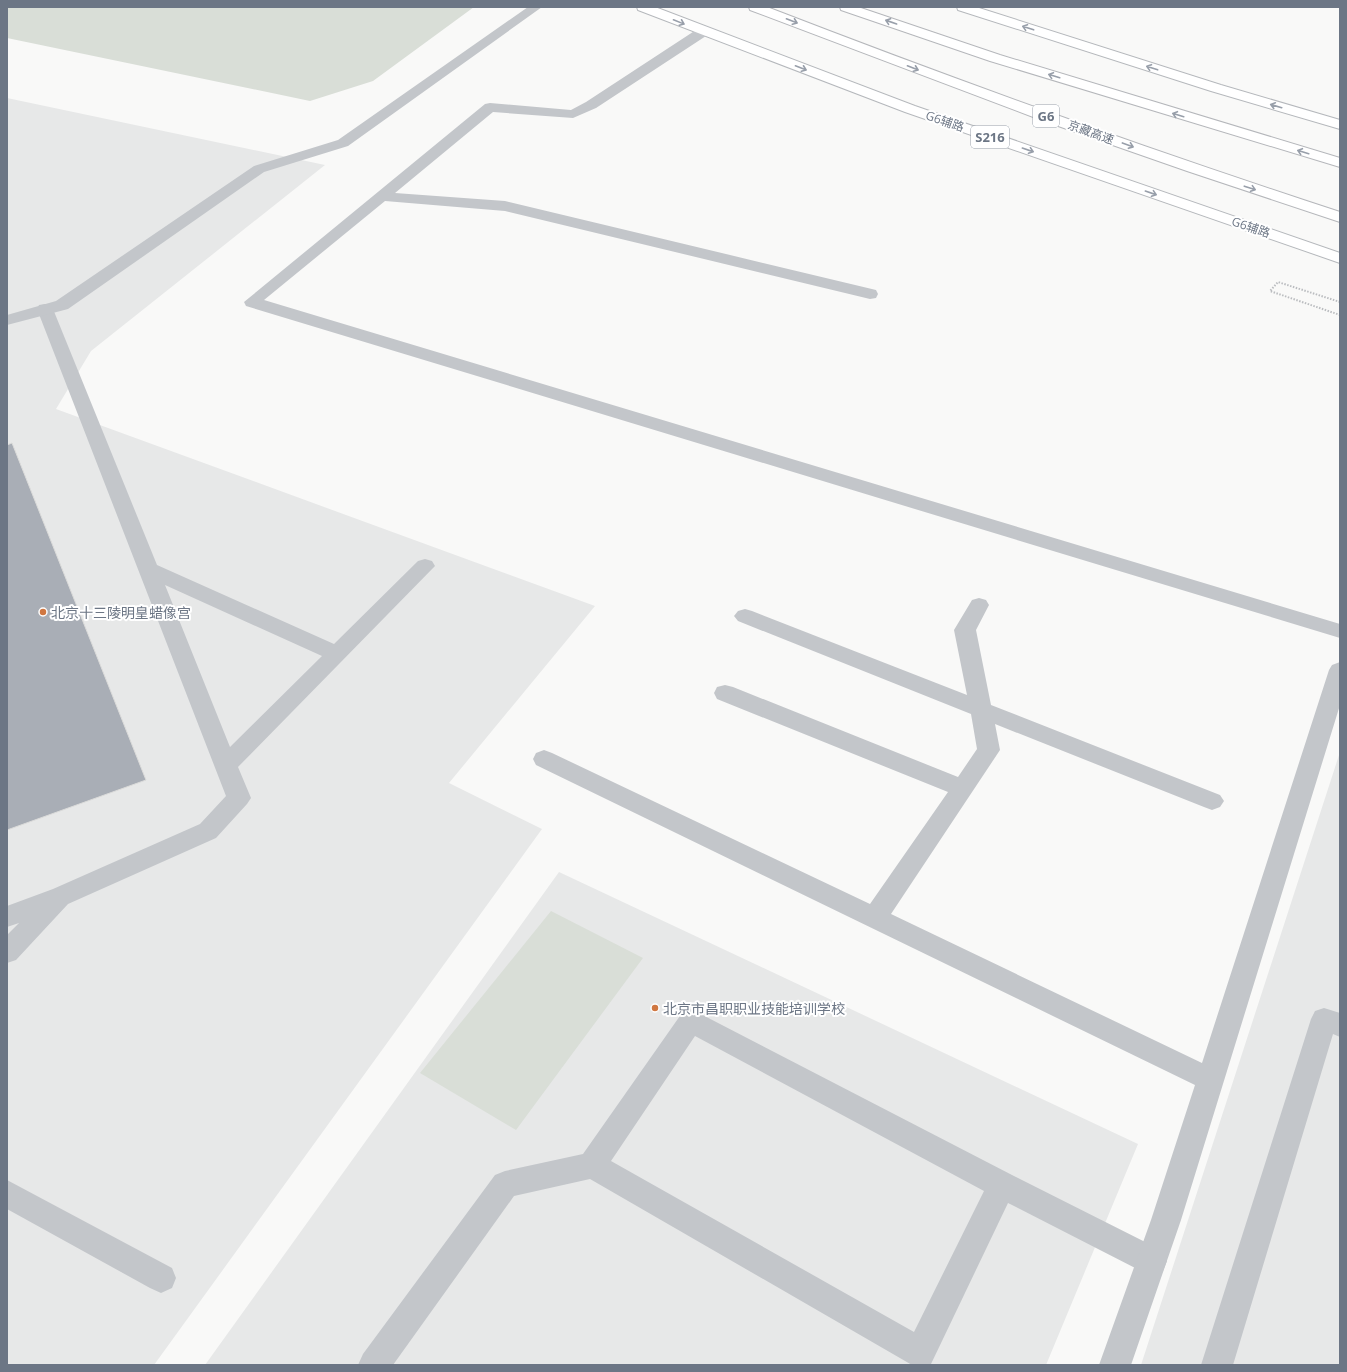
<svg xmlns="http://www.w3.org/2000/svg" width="1347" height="1372" font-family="'Open Sans','Noto Sans SC',sans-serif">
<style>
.built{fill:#e7e8e8}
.green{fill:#d9ded7}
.building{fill:#a9aeb6;stroke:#dbdbda}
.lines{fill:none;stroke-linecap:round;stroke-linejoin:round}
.primary-casing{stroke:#b5b8bc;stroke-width:2}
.highway-casing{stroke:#b5b7bb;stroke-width:2}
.path{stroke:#bbbdc0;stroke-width:2;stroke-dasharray:1.5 1.5;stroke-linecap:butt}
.lane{fill:#c3c6ca;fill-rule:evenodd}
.street{fill:#c3c6ca;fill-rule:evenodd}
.primary{fill:#fff;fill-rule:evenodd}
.highway{fill:#fff;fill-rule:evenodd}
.oneway{stroke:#989faa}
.poi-dot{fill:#d07741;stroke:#fff;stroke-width:1.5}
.labels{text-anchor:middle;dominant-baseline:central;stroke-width:4;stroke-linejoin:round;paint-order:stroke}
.far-street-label{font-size:12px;fill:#6c7685;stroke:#fff}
.shield{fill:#fff;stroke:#989faa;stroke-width:1}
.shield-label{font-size:13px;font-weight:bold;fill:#6c7685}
.poi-label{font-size:14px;fill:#6c7685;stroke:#fff;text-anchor:start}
</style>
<rect width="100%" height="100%" fill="#f9f9f8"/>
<path class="built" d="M7,98L325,165L91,351L56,409L595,606L449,783L542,829L154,1365H7Z
M1340,752V1365H1141Z
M559,872L1138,1144L1046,1365H205Z"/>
<path class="green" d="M7,7H474L373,81L310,101L7,38Z
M551,911L643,958L516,1130L420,1073Z"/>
<path class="building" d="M12,443L146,780L7,830V445Z"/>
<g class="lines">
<g class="primary-casing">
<path id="primary" d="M637,7H655L915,106L1340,253V263L905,112L638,10Z
M957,7H976L1221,85L1340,120V129L1211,91L958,10Z"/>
</g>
<g class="highway-casing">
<path id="highway" d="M749,7H767C956,80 1147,149 1340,212V222L1187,171L1041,120L750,10Z
M840,7H858L1000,55L1340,158V167L990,61L841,10Z"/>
</g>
<path class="path" d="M1340,302L1278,282L1270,291L1340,315"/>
<path class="lane" d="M45,304L51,305L53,309L157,565L334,644L418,561L425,559L432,561L435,566L238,767L251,798L247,804L216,838L68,904L16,960L7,963V935L19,923L7,927V906L53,889L200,824L226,796L37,309L39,305ZM165,585L322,656L230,747Z
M1324,1008L1340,1013V1037L1333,1034L1233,1365H1201L1311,1019L1315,1011Z
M691,1009L1012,1175L1163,1251L1167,1261L1163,1271L1152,1276L1141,1271L1008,1203L931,1364L912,1365L590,1179L514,1196L393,1365H358L363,1354L495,1175L505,1171L583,1154L682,1013ZM695,1036L984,1191L914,1332L611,1161Z
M7,1180L172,1268L176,1278L172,1288L161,1293L150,1288L7,1209Z"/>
<path class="street" d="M528,7H542L348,146L264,172L68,309L7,325V315L56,301L254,166L338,140Z
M704,27L711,31L709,34L596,108L573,118L493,112L395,193L505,201L876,290L878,294L876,298L870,299L505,211L385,201L264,300L1340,624V638L246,306L244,302L485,104L490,103L571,110L586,102L699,28Z
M979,598L986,600L989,605L976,630L991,705L1220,795L1224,801L1220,807L1212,810L1204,807L995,724L1000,750L891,914L1202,1063L1329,670L1332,665L1340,662V705L1181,1220L1131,1365H1099L1151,1220L1195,1085L536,765L533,759L536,753L544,750L552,753L870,904L948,792L717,699L714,693L717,687L725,685L733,687L958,777L977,749L971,714L738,621L734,616L738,611L745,609L752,611L967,695L954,630L972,600Z"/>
<use href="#primary" class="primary"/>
<use href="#highway" class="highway"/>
</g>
<defs><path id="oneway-shaft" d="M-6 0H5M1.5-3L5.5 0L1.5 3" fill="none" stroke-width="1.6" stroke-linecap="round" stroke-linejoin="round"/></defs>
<g class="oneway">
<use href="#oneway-shaft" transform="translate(792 21) rotate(21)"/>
<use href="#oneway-shaft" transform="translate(679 22) rotate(22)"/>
<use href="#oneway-shaft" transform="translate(891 22) rotate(-161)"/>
<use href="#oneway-shaft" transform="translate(1028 28) rotate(-162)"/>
<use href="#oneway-shaft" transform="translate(801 68) rotate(21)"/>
<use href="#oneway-shaft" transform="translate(913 68) rotate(21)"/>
<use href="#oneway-shaft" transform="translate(1152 68) rotate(-162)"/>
<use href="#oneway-shaft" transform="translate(1054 76) rotate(-163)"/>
<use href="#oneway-shaft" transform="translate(1276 106) rotate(-164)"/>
<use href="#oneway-shaft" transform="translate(1178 115) rotate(-163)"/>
<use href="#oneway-shaft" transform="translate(1128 145) rotate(20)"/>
<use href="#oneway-shaft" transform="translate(1028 150) rotate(19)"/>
<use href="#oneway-shaft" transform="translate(1303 152) rotate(-163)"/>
<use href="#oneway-shaft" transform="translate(1250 188) rotate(18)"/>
<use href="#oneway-shaft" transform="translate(1151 193) rotate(19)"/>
</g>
<g class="poi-dot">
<circle cx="43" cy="612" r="4"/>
<circle cx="655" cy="1008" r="4"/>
</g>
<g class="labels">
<g class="far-street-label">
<text transform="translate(945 121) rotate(19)">G6辅路</text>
<text transform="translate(1091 132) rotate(20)">京藏高速</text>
<text transform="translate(1251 227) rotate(19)">G6辅路</text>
</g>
<g class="shield">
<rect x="1033" y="105" width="26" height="22" rx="3"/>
<rect x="971" y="126" width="38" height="22" rx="3"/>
</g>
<g class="shield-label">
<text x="1046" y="116">G6</text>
<text x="990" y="137">S216</text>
</g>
<g class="poi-label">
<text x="51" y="612">北京十三陵明皇蜡像宫</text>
<text x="663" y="1008">北京市昌职职业技能培训学校</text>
</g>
</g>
<rect width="1347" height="1372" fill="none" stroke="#6c7685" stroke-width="16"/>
</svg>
